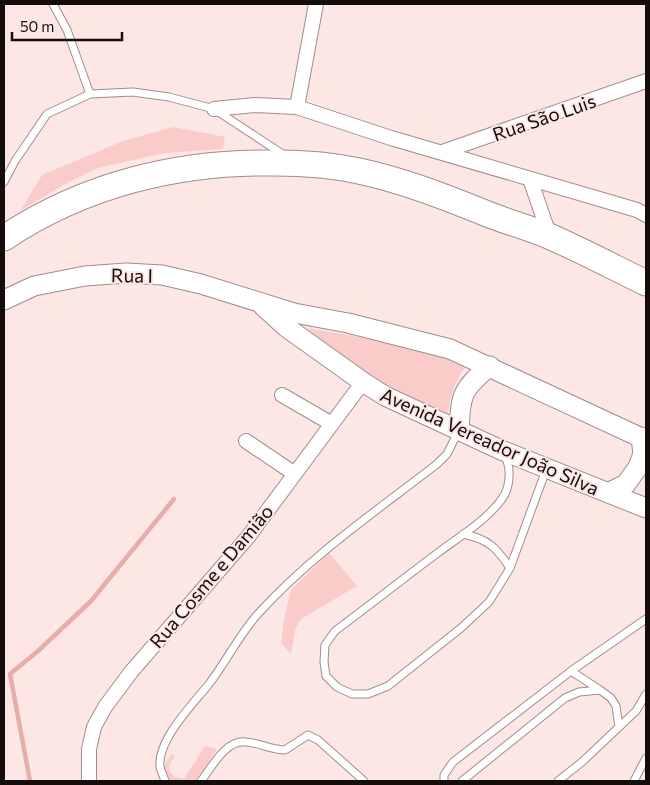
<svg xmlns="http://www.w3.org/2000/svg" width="650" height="785" font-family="Commissioner,sans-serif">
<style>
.green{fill:#faccc9}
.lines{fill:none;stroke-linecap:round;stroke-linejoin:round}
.stream{stroke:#e7ada9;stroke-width:4.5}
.lane-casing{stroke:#a18d8c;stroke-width:9}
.street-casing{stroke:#a18d8c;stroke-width:16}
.secondary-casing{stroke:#a18d8c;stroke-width:21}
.highway-casing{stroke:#a18d8c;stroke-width:27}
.lane{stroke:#fff;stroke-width:7}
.street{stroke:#fff;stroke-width:14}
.secondary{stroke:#fff;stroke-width:19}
.highway{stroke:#fff;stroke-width:25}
.labels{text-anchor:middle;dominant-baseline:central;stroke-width:4;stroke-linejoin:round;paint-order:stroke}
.street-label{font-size:19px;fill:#140d0c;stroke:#fce7e5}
</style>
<rect width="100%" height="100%" fill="#fce7e5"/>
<path class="green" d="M173,127L225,137L223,149L165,153L97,168L65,184L20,211L42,175L123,141Z
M307,328L360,337L442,354L466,366C454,382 449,398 448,418L380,385Z
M329,553L357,586L301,619L295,630L292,649L290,653L281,643L284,619L291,590Z
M205,746L217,749L196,781H169L164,767L171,754L175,756L170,763L169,771L175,777L184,779Z"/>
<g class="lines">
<path class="stream" d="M30,781L10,674L38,651L91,601L174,499"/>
<g class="lane-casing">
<path id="lane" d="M53,4L67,30L90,94
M4,182L15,161L47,114L90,94L133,92L169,97L214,109L284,155
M505,457C511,467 510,483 505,494C493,516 459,537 439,552C404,578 370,605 335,631L325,645L324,662L326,676L337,687L352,694H368L388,686L461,628L489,602L510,568L546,470
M463,534C488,539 496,547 510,568
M571,671L600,690
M165,781C164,777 161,772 160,767C157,740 193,704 209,684C225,663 240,634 257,615C309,557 375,512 437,464L447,454L458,432
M201,781C212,767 226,739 246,742C260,743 272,750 285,750L308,735L318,740L364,781
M444,781V775L453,762L571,671L646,619
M462,781L565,698L579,692L600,690L611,698L616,706L619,727
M558,781L582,762L636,711L646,694
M634,781L646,758"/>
</g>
<g class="street-casing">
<path id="street" d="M297,107L316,4
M214,109L255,105L297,107L391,138L637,210L646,215
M442,152L646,81
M530,179L550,237
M282,395L332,424
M246,441L295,474
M89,781V749L94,727L105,707L131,672L248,537L363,382"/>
</g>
<g class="secondary-casing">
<path id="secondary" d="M4,300L34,286L85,276L126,273L162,275L201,284L294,313L348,323L450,349L646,440
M263,306L286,327L363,382L385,396L501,450L646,508
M459,431C461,394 461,390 490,366
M608,493L626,484L638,467L643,454L641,437"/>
</g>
<g class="highway-casing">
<path id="highway" d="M4,238C85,184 180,161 276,163C303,163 332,165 359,171C401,180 440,195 480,211C503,221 528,227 551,237C583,251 615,268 646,283"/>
</g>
<use href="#lane" class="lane"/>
<use href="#street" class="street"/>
<use href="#secondary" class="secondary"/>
<use href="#highway" class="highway"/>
</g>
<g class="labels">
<g class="street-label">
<text transform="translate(544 117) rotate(-19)">Rua São Luis</text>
<text transform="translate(132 275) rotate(1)">Rua I</text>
<text transform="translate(490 441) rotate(24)">Avenida Vereador João Silva</text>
<text transform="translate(211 576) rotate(-50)">Rua Cosme e Damião</text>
</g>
</g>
<rect width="650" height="785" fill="none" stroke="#140d0c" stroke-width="10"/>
<path d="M12 32v8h110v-8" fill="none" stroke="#140d0c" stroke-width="2.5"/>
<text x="20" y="32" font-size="15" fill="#140d0c" stroke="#fce7e5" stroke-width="4" paint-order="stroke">50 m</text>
</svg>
